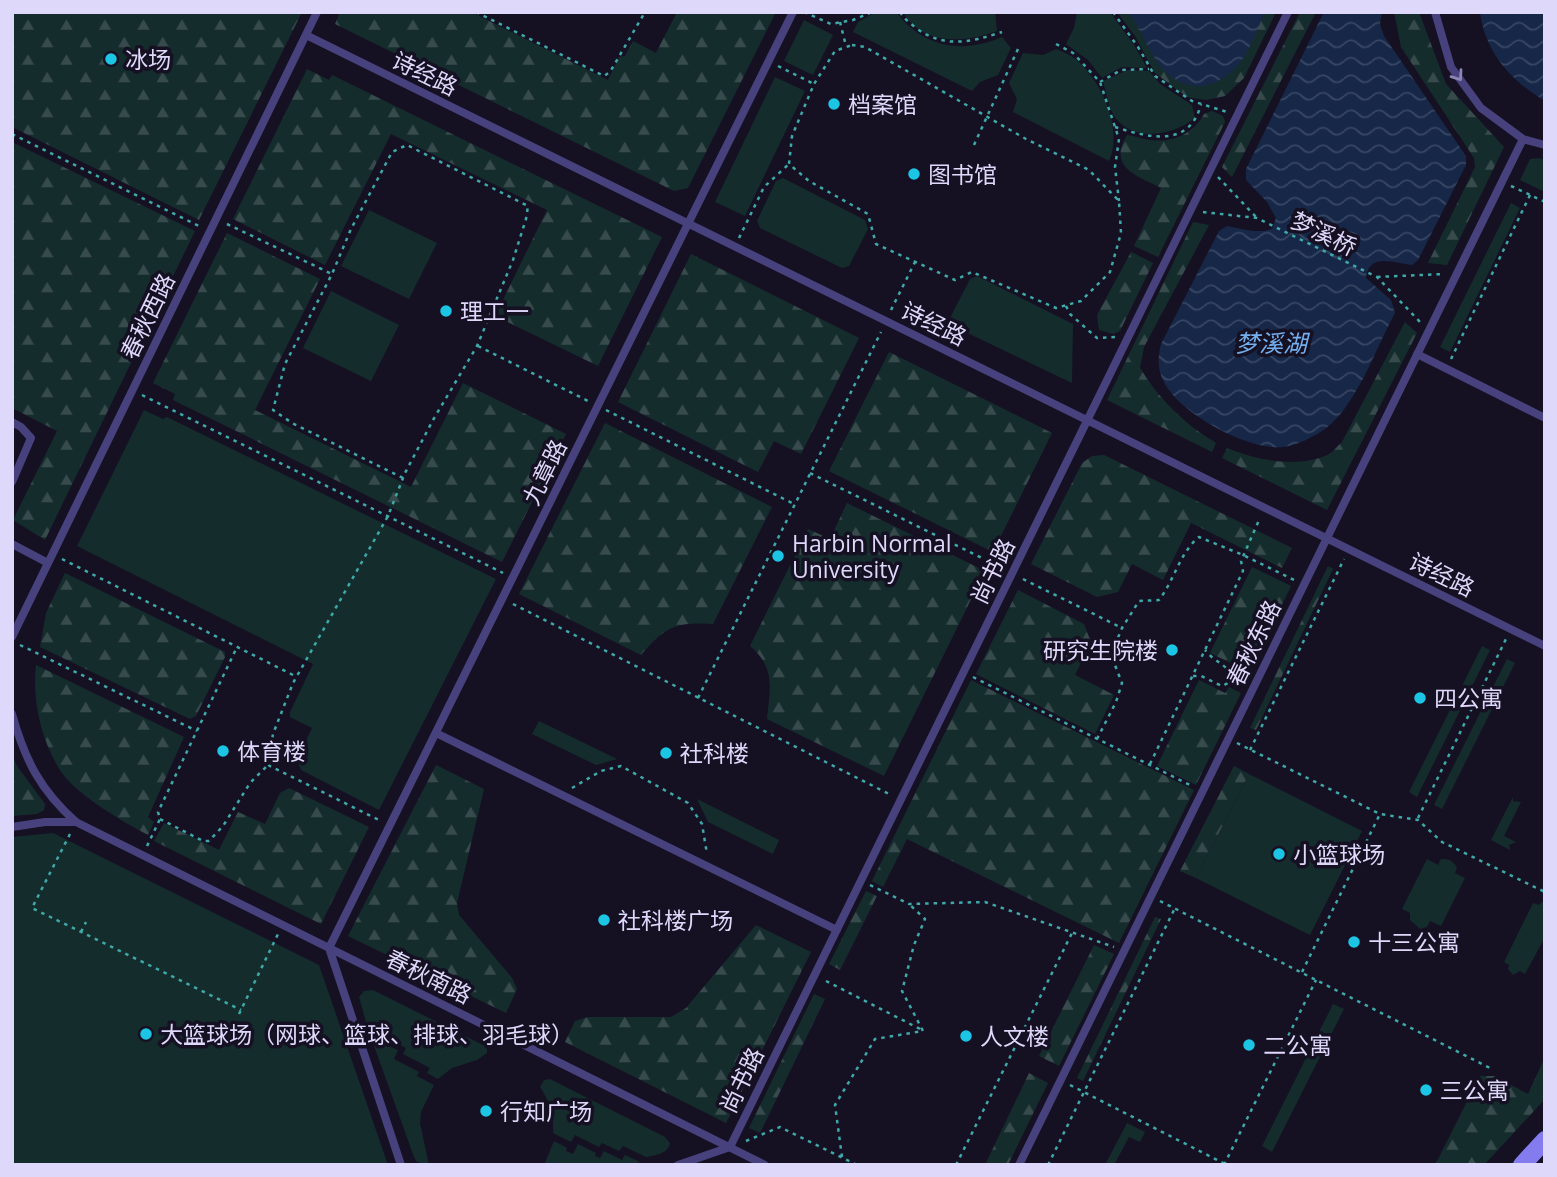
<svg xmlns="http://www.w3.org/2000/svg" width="1557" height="1177" font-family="'Open Sans','Noto Sans SC',sans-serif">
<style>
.green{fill:#152c2d}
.forest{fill:url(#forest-firs)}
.water{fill:url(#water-waves)}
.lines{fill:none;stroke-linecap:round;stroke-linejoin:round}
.path{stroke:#3ea9a8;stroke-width:2.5;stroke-dasharray:3.5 5;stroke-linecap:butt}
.lane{stroke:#47427d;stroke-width:8}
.secondary{stroke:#847bef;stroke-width:18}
.oneway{stroke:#8b86b5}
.poi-dot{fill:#1cc5e3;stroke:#151123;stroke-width:2.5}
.labels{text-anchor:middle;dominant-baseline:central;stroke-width:7;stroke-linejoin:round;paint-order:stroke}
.poi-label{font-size:23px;fill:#ded8fa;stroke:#151123;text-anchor:start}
.street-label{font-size:23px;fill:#ded8fa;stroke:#151123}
.water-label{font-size:24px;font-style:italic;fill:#73aeee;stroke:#151123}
</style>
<defs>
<pattern id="forest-firs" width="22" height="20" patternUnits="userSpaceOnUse" patternTransform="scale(1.75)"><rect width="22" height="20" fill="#152c2d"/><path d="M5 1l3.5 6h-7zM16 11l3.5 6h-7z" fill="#374a4c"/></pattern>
<pattern id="water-waves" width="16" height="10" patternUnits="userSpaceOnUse" patternTransform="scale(1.75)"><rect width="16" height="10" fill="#162748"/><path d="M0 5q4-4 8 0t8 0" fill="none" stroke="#374663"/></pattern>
</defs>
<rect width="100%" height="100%" fill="#151123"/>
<path class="green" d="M876,12L897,13C924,48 963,54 1002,37L1011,48L998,75L980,82L972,91L853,32L858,22Z
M903,12H995L997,31C966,43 922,46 903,12Z
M1077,12H1110L1134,45L1147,68L1122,67L1102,78L1088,60L1066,44L1074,28Z
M804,20L833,35L813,75L784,61Z
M1056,49C1064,52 1073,56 1080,63C1103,85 1123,130 1109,161L1013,112L1017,99L1009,83L1023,53L1043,55Z
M1128,70L1149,71L1160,84L1192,105L1195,118C1175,134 1140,142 1119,122C1110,114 1106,93 1103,81Z
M775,77L805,91L745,216L715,202Z
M1538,158L1545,160V192L1520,180L1530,159Z
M783,178L865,220L868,229L849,266L842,268L760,228L757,221L776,181Z
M1511,203L1520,208L1450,352L1440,347Z
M369,210L437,243L409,299L341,266Z
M977,276L1073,324L1072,383L953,326L950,318L970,279Z
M331,291L399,325L371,381L303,348Z
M144,410L163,419L167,417L496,579L379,810L301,770L297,759L312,728L290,717V712L313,664L77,546Z
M1482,646L1490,650L1417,797L1409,792Z
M1507,659L1515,663L1442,809L1434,805Z
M539,721L617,759L596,765L532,734Z
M1249,774L1362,831L1310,935L1196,878Z
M1513,797V801L1521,802L1504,836L1516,842L1509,845L1510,850L1491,840Z
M697,799L779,840L773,854L708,822Z
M53,833L319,965L388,1165H12V837Z
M1427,859L1438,865L1441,859C1449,859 1453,860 1457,868L1455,873L1465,878L1441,926L1430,921L1427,927L1420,929L1410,920V913L1402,909Z
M1542,902L1545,903V937L1525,974L1520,971L1513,975L1508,969L1509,965L1504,962L1533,903L1539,905Z
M373,990L487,1047V1053L477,1060L452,1068L438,1079L427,1073L430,1068L403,1054L406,1048L389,1039L391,1035L366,1022L359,997L364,991Z
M1333,1004L1344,1009L1272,1152L1262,1146Z
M368,1029L383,1036L380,1042L398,1050L394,1059L419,1072L417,1076L434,1085L421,1112L420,1123L429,1165L417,1162L414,1157Z
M550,1079L665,1137L670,1143C668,1154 656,1155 646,1157L623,1146L619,1151L602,1143L599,1147L575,1135L571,1142L553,1133C554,1115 550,1102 540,1087L544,1080Z
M1127,1123L1145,1132L1140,1142L1129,1137L1114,1165L1106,1163Z
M554,1141L567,1148L566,1151L573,1154L578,1144L596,1153L595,1156L600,1158L604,1151L622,1160L625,1155L640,1162L631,1165H544Z"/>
<path class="forest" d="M12,12H302L199,220L12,127Z
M340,12H471L608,80L619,57L625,56L633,41L656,53L677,12H776L688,188L674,191L335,24Z
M1117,12H1128L1140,26L1149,48L1243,58L1265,12H1276L1244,78L1225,96L1206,100L1187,97L1155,73L1135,36Z
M1300,12H1316L1232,177L1222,167Z
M1394,12H1419L1446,84L1504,147L1447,265L1428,263L1475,167L1474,158L1401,47Z
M307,69L329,80L332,75L662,237L598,366L495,316L547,210L391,134L325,265L233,219Z
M1212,111L1223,116L1225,122L1158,257L1134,246L1161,188C1138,176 1107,168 1127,135C1135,136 1142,139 1150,140C1173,143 1193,134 1204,114Z
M12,142L195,231L45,540L13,520L57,431L12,408Z
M1193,222L1209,225L1144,347L1140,368C1159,399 1184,424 1216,443L1212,452L1107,400Z
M227,233L320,279L255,410L411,487L463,383L566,434L502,562L173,400L175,394L153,383Z
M1131,252L1153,263L1120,331L1113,334L1099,330L1097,315Z
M691,254L859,338L801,454L774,441L758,472L618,402Z
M1405,322L1417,333L1327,510L1222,458L1227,448C1256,460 1295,468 1325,456C1332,454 1337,446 1342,442Z
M889,352L1052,433L993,552L829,471Z
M605,423L772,507L713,624C675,622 665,627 641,655L519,594Z
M1104,455L1292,548L1282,568L1191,523L1163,580L1132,564L1118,592L1097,597L1031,564L1082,463L1092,456Z
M847,503L985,571L884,776L767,719C770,689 776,668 750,646L808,529L830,539Z
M1328,566L1333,569L1256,730L1250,728Z
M1252,567L1291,586L1246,678L1234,672L1237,666L1210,653Z
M65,573L225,652V657L196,716L190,719L40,647L46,613Z
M1018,590L1084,624L1091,642L1075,675L1114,695L1095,734L976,674Z
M36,665L184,737L148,817L154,822L148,835C122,821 76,795 60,770C41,740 32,700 36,665Z
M971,680L1194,790L1119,943L907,839L883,887L872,881Z
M1199,680L1225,693L1229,687L1241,693L1196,785L1157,766Z
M12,754L17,766L45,804L44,810L37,814L12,816Z
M436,765L484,789L457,903L459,915L512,978L517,989L506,1013L348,936Z
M1234,766L1249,774L1196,878L1180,871Z
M289,788L369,827L321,924L154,841L164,823L219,850L238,812L265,824L280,793Z
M866,891L877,896L840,970L829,964Z
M1155,917L1161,919L1083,1081L1077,1078Z
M756,925L811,952L726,1123L565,1042L575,1021L588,1017H671L686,1008Z
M1094,945L1114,954L1059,1066L1039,1056Z
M814,994L825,999L760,1133L749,1128Z
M1545,1057V1099L1484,1165H1435L1480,1076H1495L1528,1094Z
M1029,1073L1048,1083L1008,1165H985Z"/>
<path class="water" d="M1128,12H1265C1258,27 1252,44 1244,57C1223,88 1189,98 1162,68C1147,51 1143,30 1128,12Z
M1324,12H1382L1380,24L1384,36L1466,156V165L1418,260L1412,265C1394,263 1369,252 1366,278L1391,300L1395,313C1375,349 1355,412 1319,433C1310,438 1299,444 1289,446C1254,455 1177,413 1163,380C1157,368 1158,356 1161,344L1219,231L1227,226C1243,229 1257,234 1272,229L1276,218L1267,202L1246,180V169Z
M1480,12H1545V101C1511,81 1485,52 1480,12Z"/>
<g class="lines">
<path class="path" d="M476,12L604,76L610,72L645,12
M804,12L831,24L853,20L872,12
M900,12C904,19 910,23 916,28C944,49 971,42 1002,32
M1113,12L1138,47L1155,76L1192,101L1227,112
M840,22L846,46
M1056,44L1073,53L1100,82L1119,139L1115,167L1119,201
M852,45L865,47L1026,139L1089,170L1119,201L1121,233L1110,272L1081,301L1056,308L972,272L955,280L876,244L868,214L809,181L789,164L792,136L814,84L835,51Z
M778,66L814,84
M1100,82L1121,70L1149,69
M1115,127C1149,138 1190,148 1201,104
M12,134L201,227
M974,145L1018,49
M1218,177L1257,218
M1511,186L1545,202
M1203,212L1257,218L1377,277L1421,323
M227,224L332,274
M739,238L764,187L789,164
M1377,277L1444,274
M1066,306L1070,314L1097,338L1115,337
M891,310L915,262
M478,346L588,401
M1451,359L1530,195
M142,395L503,573
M606,410L794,504
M810,473L1002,568
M62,559L297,677
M1023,579L1122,628
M513,604L891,795
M20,645L197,731
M1193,676H1201L1222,686L1234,680C1227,663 1215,663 1205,650
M973,677L1192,786
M698,698L881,332
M1097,739L1116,702L1122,683L1111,655L1122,628L1139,601L1159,600C1174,581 1180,552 1199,537L1243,555L1294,580
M1237,743L1380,814L1418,820L1442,842L1545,892
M1250,750L1344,559
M1150,764L1243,571L1241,561L1260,518
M268,765L381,821
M572,788L601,771L621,766L688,803L702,824L707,854
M1418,818L1506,639
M160,819L203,841H209L223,826L250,783L268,765L273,734L293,683L388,516L405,473L433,420L477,346L513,260L526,219L528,206L407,145L392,152L351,229L332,274L285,364L273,410L292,423L403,478
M70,834L32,908L241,1010
M147,846L160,819L158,812L237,647
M870,885L909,904L985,902L1114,947
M1160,901L1490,1068
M81,932L86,922
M1302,972L1380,814
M826,981L922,1030
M239,1014L278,934
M1070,1085L1227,1165
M746,1141L780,1127L857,1165
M842,1157L835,1105L875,1039L923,1031L902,991L914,945L925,919L909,904
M956,1165L1073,931
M1048,1165L1175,908
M1224,1165L1316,980"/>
<path class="lane" d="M1435,12L1451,67L1481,108L1523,139L1545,145
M306,35L1545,646
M1417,354L1545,418
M12,422L21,427L31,438L12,482
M12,544L48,563
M12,637L317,12
M12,714C25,760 40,790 76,822L765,1165
M436,733L837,930
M12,827L45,822H76
M401,1165L329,948L793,12
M678,1165L730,1147L1288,12
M1019,1165L1523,139"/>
<path class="secondary" d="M1522,1165L1545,1140"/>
</g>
<defs><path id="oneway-chevron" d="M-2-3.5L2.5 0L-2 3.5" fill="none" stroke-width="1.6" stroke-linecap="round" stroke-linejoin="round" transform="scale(1.75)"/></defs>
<use class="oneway" href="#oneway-chevron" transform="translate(1458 76) rotate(55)"/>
<g class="poi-dot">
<circle cx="111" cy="59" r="7"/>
<circle cx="834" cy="104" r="7"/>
<circle cx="914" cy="174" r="7"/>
<circle cx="446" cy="311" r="7"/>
<circle cx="778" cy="556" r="7"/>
<circle cx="1172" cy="650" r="7"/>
<circle cx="1420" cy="698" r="7"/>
<circle cx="223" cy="751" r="7"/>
<circle cx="666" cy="753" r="7"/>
<circle cx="1279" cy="854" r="7"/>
<circle cx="604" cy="920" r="7"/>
<circle cx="1354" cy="942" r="7"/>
<circle cx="146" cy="1034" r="7"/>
<circle cx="966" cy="1036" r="7"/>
<circle cx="1249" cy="1045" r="7"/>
<circle cx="1426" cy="1090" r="7"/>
<circle cx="486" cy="1111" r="7"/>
</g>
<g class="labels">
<g class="poi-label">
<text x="125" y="59">冰场</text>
<text x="848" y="104">档案馆</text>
<text x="928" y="174">图书馆</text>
<text x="460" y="311">理工一</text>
<text x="792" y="543">Harbin Normal<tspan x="792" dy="26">University</tspan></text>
<text x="1158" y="650" text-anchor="end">研究生院楼</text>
<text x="1434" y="698">四公寓</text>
<text x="237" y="751">体育楼</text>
<text x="680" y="753">社科楼</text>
<text x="1293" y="854">小篮球场</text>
<text x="618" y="920">社科楼广场</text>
<text x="1368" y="942">十三公寓</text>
<text x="160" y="1034">大篮球场（网球、篮球、排球、羽毛球）</text>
<text x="980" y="1036">人文楼</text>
<text x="1263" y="1045">二公寓</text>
<text x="1440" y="1090">三公寓</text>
<text x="500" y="1111">行知广场</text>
</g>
<g class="street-label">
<text transform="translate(425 73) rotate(26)">诗经路</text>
<text transform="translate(1324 233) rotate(26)">梦溪桥</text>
<text transform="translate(147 316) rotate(-64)">春秋西路</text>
<text transform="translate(934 323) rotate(26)">诗经路</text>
<text transform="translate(544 472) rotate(-64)">九章路</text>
<text transform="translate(992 571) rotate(-64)">尚书路</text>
<text transform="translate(1442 574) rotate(26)">诗经路</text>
<text transform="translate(1253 643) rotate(-64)">春秋东路</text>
<text transform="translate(429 976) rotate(26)">春秋南路</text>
<text transform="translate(741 1080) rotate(-64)">尚书路</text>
</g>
<g class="water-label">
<text x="1271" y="342">梦溪湖</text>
</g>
</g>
<rect width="1557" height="1177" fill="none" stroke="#ded8fa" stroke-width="28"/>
</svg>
